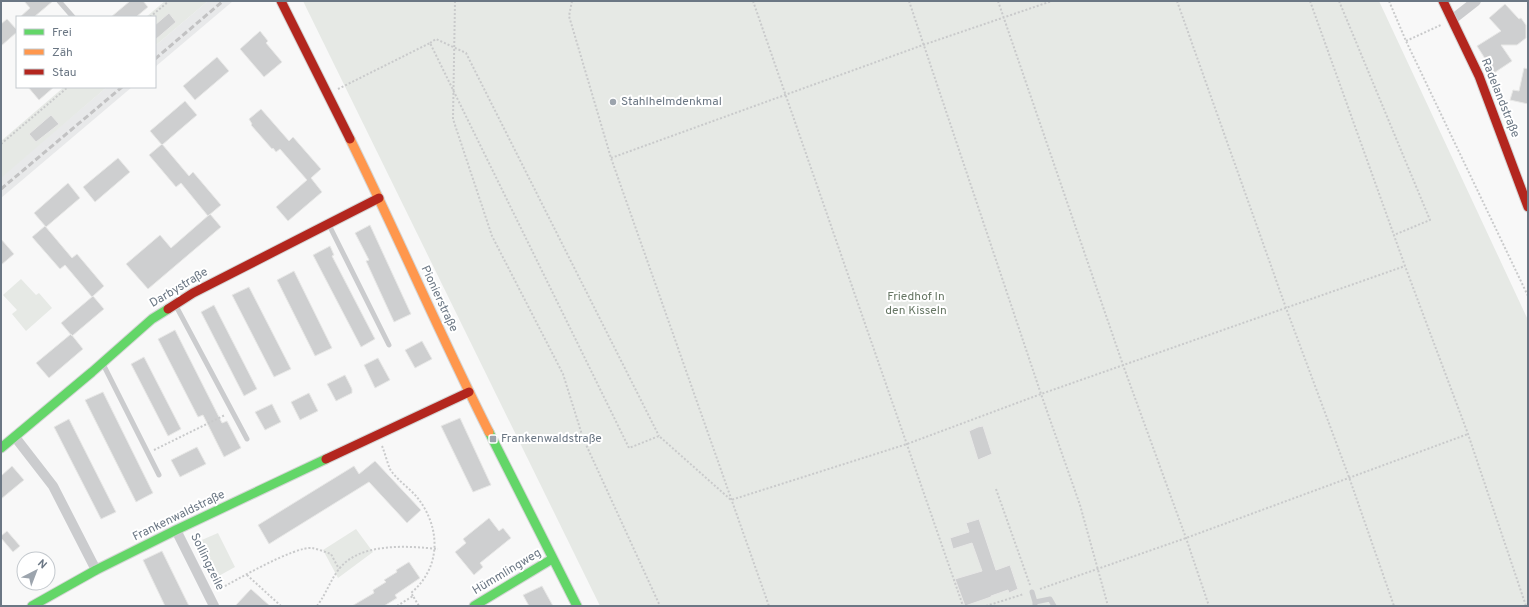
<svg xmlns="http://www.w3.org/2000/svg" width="1529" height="607" font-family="Overpass,sans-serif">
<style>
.built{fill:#e8e9ea}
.green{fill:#e6e9e5}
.building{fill:#cecfd0;stroke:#e8e8e7}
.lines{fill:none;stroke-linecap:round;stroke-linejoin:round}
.fast-casing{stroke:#d4d5d5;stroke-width:11}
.slow-casing{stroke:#d4d5d5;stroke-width:11}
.jam-casing{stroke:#d4d5d5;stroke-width:11}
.path{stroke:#c9cacb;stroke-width:2;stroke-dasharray:2 2;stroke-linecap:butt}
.lane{stroke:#cbccce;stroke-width:5}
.street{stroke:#cbccce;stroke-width:10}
.fast{stroke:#63d668;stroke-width:9}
.slow{stroke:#ff974d;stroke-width:9}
.jam{stroke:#b3261e;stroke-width:9}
.rail{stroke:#c2c2c3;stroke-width:3;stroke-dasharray:6 3;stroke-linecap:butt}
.poi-dot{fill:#9ca4ad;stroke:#fff;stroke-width:1.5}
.labels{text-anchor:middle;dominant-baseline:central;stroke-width:4;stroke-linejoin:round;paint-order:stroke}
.street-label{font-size:12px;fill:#6b7784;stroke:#fff}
.poi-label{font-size:12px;fill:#6b7784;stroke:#fff;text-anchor:start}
.park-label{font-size:12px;fill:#677765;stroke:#fff}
</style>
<rect width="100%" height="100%" fill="#f8f8f8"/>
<path class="built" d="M208,1H233L155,67V46Z
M107,87H132L1,198V177Z"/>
<path class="green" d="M165,1H208L155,46V17H146Z
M303,1H1379L1528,320V606H600Z
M64,87H107L1,178V141Z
M21,279L36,295L39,293L52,308L26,331L12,314L17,310L3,295Z
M356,529L373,552L338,578L323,550Z
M218,533L235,567L215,578L197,542Z"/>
<path class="building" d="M24,1H53L34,17H20L30,8Z
M130,1H143L148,7L136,17H111Z
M1505,4L1519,19L1521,18L1526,25V38L1517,45H1501L1512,61L1494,73L1477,46L1501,31L1489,18Z
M169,13L176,22L155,40V25Z
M7,19L17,30V32L1,46V24Z
M260,31L268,41L266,43L282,62L264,77L240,49Z
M217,57L229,71L195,100L183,86Z
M1524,68L1528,69V104L1510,100L1513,90L1519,91Z
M28,87H54L39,100Z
M185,101L197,115L162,145L150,131Z
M261,109L289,141L293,137L321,169L311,178L322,192L288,221L276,207L307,180L280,149L276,152L273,148L272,149L251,125L252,124L249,119Z
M51,115L59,124L36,142L29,134Z
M162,144L189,176L193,172L221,205L208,216L181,183L176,187L149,155Z
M118,158L130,172L95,202L83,187Z
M68,183L80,198L46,227L34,213Z
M210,214L221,227L148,289L126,264L160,235L171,248Z
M370,225L411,314L394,322L366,261L369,260L355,233Z
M45,226L72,258L77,254L104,286L92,297L65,265L60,269L32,237Z
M1,239L14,254L1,265Z
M330,246L334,255L332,256L375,339L361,347L313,255Z
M294,271L332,348L315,356L277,280Z
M249,287L291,369L274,377L232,295Z
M93,296L104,309L72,336L61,323Z
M214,305L257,389L244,396L201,312Z
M175,330L222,423L227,421L241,448L224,457L203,415L198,417L158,339Z
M71,334L83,349L49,378L36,363Z
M422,341L432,359L415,368L405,350Z
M144,357L181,429L168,436L131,364Z
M378,358L390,380L375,388L364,365Z
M345,375L352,389V393L336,401L327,384Z
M103,392L153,493L136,502L85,400Z
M309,393L318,411L300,420L291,402Z
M272,404L281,422L265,430L255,412Z
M460,418L491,485L473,492L441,426Z
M69,419L116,512L101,519L54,427Z
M983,426L992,454L978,460L969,431L978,427Z
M197,447L206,464L180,477L171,460Z
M375,461L421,510L407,523L369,482L269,544L258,525L354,466L359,474Z
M12,466L24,480L1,499V476Z
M489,518L499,531L503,528L511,538L480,563L483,567L474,575L455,552L466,543L463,539Z
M979,519L996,570L1010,565L1018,589L1009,593L1008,590L991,596V597L965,606L955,579L982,571L972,543L953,549L950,538L969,532L966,523Z
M7,531L20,546L13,552L1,538V536Z
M162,551L189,606H165L143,560Z
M409,562L420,578L395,595L397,598L384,606H352L374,593L373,590L386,582L384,580L397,572L396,570Z
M542,586L553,606H529L523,595Z
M251,589L270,606H235Z"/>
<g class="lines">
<g class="fast-casing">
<path id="fast" d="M489,432L577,606
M1,448L92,372L152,319L168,309
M32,606L96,570L176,530L326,459
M474,606L552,559"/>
</g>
<g class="slow-casing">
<path id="slow" d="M350,139C398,236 440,335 489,432"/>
</g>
<g class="jam-casing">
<path id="jam" d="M281,1L350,139
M1443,1L1479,76L1528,207
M168,309L193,293L379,198
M326,459L469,392"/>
</g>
<path class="path" d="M455,1L453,119L492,236L563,374L583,438L660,606
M572,1L569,16L611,158L769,606
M753,1L963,606
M909,1L1041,394L1080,505L1108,606
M998,1L1123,365L1186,538L1209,606
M1177,1L1286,308L1349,477L1394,606
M1310,1L1405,266L1468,434L1526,606
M1339,1L1430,220L1394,235
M1389,1L1406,41L1528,296
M150,17L169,1
M1406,41L1441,25
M430,43L436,39L466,53L659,436
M338,89L430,43L629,448L659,436L731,500L907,444L1041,394L1405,266
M1,144L68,87
M611,158L923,45L1052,1
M382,446C385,453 387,462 390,469C396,479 408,487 416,496C441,526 442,567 411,593L413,596
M154,450L225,415
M996,489L1030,585
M247,575L281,606
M1040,589L1186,538L1468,434
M218,590C236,580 295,546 312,548C318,549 325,552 331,554L339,569
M317,606C326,594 330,581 339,569C360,542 408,546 438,549
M397,606L413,596L419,606
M986,606L1024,594"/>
<path class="lane" d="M59,1L73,17
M329,225L389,345
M176,306L247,439
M103,364L159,475
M1032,592L1035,602V606
M1035,602L1050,599L1054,606"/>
<path class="street" d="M1453,19L1476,1
M15,437L53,486L96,570
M176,530L214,606"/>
<use href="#fast" class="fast"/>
<use href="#slow" class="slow"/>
<use href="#jam" class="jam"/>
<path class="rail" d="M155,59L223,1
M1,189L122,87"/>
</g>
<g class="poi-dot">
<circle cx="613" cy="102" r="4"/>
<rect x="489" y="435" width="8" height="8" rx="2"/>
</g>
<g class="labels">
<g class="street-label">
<text transform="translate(1500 98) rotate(68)">Radelandstraße</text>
<text transform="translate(179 288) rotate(-31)">Darbystraße</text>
<text transform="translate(439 299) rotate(65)">Pionierstraße</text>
<text transform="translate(179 516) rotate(-26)">Frankenwaldstraße</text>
<text transform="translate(207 562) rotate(64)">Sollingzeile</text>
<text transform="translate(507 572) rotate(-31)">Hümmlingweg</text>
</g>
<g class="poi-label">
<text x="621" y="102">Stahlhelmdenkmal</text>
<text x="501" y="439">Frankenwaldstraße</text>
</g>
<g class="park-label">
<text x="916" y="297">Friedhof In<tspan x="916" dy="14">den Kisseln</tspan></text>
</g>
</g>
<rect width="1529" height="607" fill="none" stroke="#6b7784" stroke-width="4"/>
<rect x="16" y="16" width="140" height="72" fill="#ffffff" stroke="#c4c9ce"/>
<rect x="24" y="29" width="20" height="6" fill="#63d668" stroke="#c4c9ce"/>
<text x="52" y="36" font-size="12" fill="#6b7784">Frei</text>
<rect x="24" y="49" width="20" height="6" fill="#ff974d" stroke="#c4c9ce"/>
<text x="52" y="56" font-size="12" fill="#6b7784">Zäh</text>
<rect x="24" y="69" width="20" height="6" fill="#b3261e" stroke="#c4c9ce"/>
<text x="52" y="76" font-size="12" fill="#6b7784">Stau</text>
<g transform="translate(36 571) rotate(42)"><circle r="19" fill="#ffffff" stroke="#c4c9ce"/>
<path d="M0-3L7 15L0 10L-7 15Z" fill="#9ca4ad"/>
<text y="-6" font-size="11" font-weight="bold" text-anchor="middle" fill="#6b7784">N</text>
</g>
</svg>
